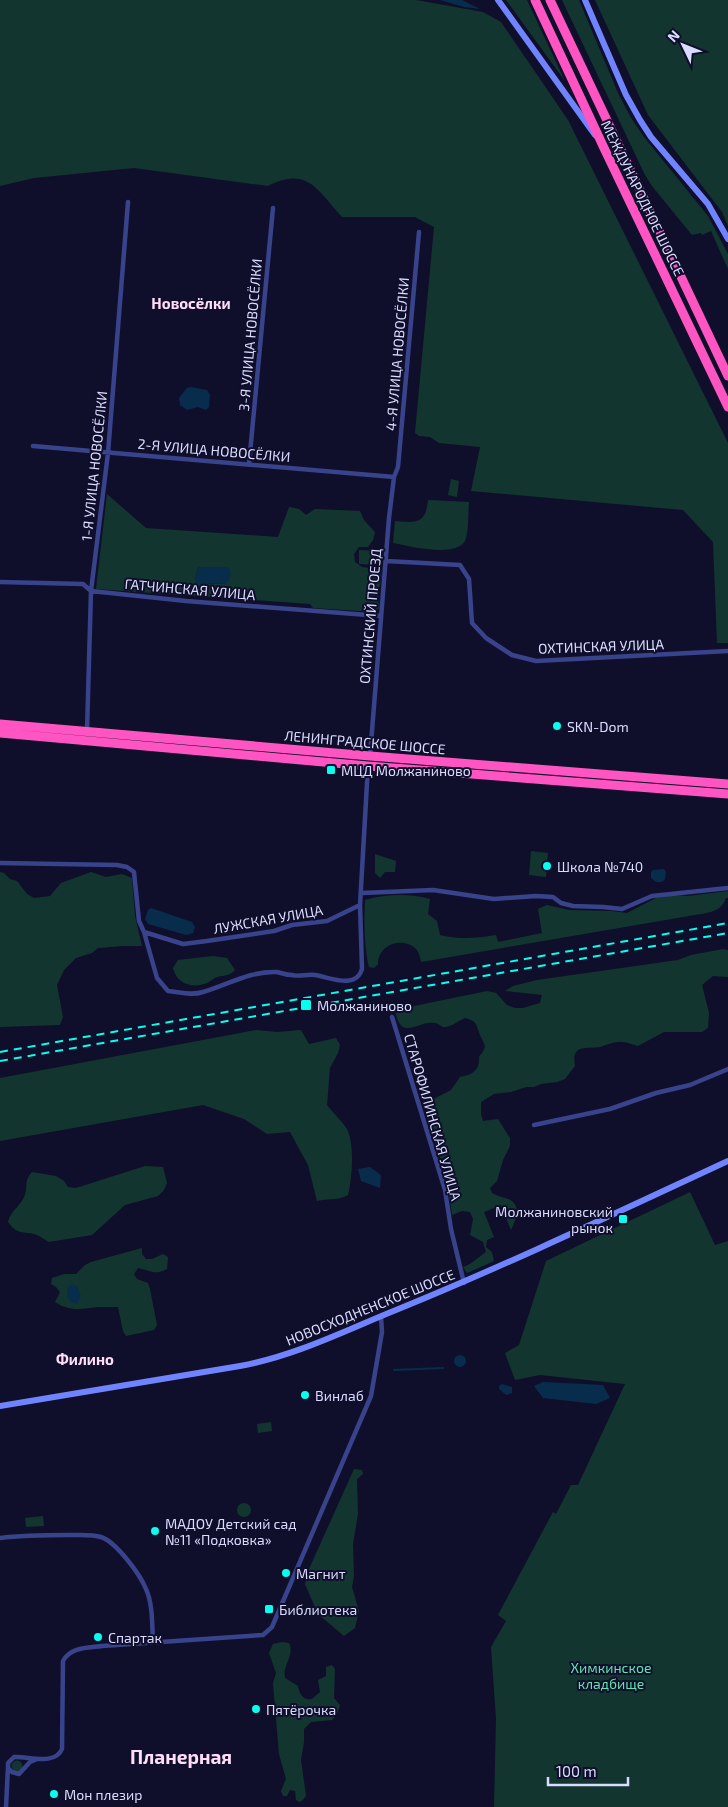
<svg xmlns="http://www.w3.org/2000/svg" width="728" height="1807" font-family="'Exo 2',sans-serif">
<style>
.green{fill:#12362f;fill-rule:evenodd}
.water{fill:#082c4c}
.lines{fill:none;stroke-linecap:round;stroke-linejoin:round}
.stream{stroke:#082c4c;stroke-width:2}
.street{stroke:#38438c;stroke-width:4.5}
.secondary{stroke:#7184ff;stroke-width:6}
.highway{stroke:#ff55c2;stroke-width:9}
.rail{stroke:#06ffef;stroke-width:2;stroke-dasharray:8 6;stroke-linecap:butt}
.poi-dot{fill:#06ffef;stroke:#100f2b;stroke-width:2}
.labels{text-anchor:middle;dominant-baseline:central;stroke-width:4;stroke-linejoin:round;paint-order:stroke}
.street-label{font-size:14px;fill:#dadcff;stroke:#100f2b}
.poi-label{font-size:14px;fill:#dadcff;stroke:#100f2b;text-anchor:start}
.park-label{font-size:14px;fill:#5ee6ae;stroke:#100f2b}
.neighbourhood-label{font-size:15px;font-weight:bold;fill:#ffdcf8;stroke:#100f2b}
.district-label{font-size:19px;font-weight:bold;fill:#ffdcf8;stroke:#100f2b}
</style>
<rect width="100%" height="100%" fill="#100f2b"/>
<path class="green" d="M0,0H416L483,12L501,22L568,120L728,443V643H717L713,542L683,510L471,491L480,447L439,443L430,437L419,436L415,433L434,227L415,217H342C317,190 308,166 268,186L134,168L34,178L0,186Z
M506,0H527L565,81Z
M562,0H579L618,93L631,118L644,137L708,216L728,254V269L711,231L702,235L701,233L692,235L652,186L645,175Z
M595,0H728V226L722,212L648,115Z
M451,479L459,481L457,497L448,495Z
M107,494L146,528L278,537L289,507L299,509L306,515L315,509L360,511L364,520L375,532L373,540L368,547H359L354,554L355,562L362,567L377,569L382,576L378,592L379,608L376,612L313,608L310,604L96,589ZM201,567H228L225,584L197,583L195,580L198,568Z
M428,500L469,502C468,512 469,533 465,541C455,558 409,546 393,543L395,521C416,523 426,524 428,500Z
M359,550L381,551V565L359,564Z
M531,851L548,853L546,877L529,875Z
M375,854L396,861L395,872H385L380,878L375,873Z
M0,872L4,873L10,879L17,881L27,894L34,898L50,896L61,883L91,872L106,877L122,874L132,878L135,916L142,946H123L98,948L92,953L76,958L64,970L57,985L63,1017L60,1025L0,1027Z
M728,891V898H726C721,914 703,913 689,916L421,962C420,956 419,951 414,947C399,937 378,946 378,964L374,968L369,967C364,946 364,921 365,900C385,894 410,893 430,899L428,914L437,921L440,935C460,940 477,938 496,935L498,942L542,933L538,909L547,905L569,910L612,911L627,913L656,898L664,896L672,895L688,896Z
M723,949L728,950V977L713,976L702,985L709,1013L708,1028L702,1032H664L638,1046C633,1045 628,1042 623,1042C615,1041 607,1045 600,1047C585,1049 571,1044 575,1066L565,1079L557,1082L541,1084L534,1087H526L511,1092L494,1094L481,1102V1114L483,1121L498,1119L510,1138V1146L503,1160L497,1181L490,1188L492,1193C498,1196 502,1197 508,1199C522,1204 516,1220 511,1230L501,1205L484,1212L494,1237L487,1240L486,1247L492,1252L494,1261L467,1273L463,1267C471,1265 478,1257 486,1252L483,1242L470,1235L473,1219L470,1212L462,1211L452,1215L447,1182L424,1104L451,1090L460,1077C473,1075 480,1070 479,1057C488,1046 485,1046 480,1035C476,1024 477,1021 465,1018C458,1021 450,1028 443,1027C440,1026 438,1023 435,1023C417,1020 401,1043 395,1010L487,991L496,993L507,1005L515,1008H523L540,1003L542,995L505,991L513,986L537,980L678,960L691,955Z
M213,956L227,958L235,970C230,976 225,975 217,977C214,978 211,981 207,983C192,989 177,984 173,968L178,960Z
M256,1030L277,1032L301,1030L309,1044L336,1038L340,1045L338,1053L330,1068L327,1105C333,1113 341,1120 347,1129C355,1145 352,1178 348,1195C338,1201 328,1198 317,1201L308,1165L290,1132L267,1134L244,1119L203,1105L0,1141V1078Z
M145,1166L163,1167L167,1183L164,1190L158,1196L125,1205L92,1235L49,1242C45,1240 39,1235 34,1234C21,1231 18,1235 8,1222C11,1210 21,1206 25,1195C28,1185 24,1181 32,1172L56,1176L64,1181L68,1187L76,1188Z
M690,1192L715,1245L728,1241V1807H494L496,1719L491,1647L506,1621L498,1615L553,1512L556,1514L571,1485H578L625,1384L540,1375L515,1380L505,1353L519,1345L546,1261Z
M142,1248V1254L146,1259H152L163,1254L168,1257L167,1269C154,1276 150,1270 138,1268L134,1274L137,1279L148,1283L150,1289L157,1325L154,1330L126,1336L123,1331L118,1307C111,1307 104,1307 98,1307C82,1309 70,1312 55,1302L60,1292L56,1287L51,1284L52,1278L64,1274H76L85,1265L91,1262Z
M271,1422L272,1431L258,1433L257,1424Z
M354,1469L362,1470L363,1474L357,1479L358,1514L353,1544L354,1576L352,1587L359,1611L355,1628L344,1636L318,1614L305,1584L309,1569Z
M237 1510a7 7 0 1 1 14 0a7 7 0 1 1-14 0Z
M43,1516L44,1526L26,1527L25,1518Z
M282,1642L289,1643C295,1656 282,1665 285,1678L298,1686C299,1694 304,1701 312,1699L320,1692L318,1680L326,1676V1667L332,1665L335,1669L334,1698L340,1705L338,1712L332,1720L311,1722L304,1729V1742L301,1760L306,1796L302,1801L299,1802L296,1800L295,1791L290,1790L287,1796H283L281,1791L286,1779L279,1754L273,1683L276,1673L269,1653L273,1644Z
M11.5 1766a5.5 5.5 0 1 1 11 0a5.5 5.5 0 1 1-11 0Z"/>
<path class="water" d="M440,0H462L480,9L464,7Z
M191,387L207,390L210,395L209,407L206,410L198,407L187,410L180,405L179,398L187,388Z
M201,567H228C232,573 231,580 225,584L197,583L195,580L198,568Z
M664,869L666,872L665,879C661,884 656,883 651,878V872L653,870Z
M151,908L192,922L195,927L193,933L186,935L148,924L145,919L148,910Z
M370,1167L381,1175L380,1188L361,1181L358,1169Z
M71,1284L77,1286L81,1296L77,1304L71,1302L67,1297V1288Z
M454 1361a6 6 0 1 1 12 0a6 6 0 1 1-12 0Z
M543,1382L603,1385L610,1398L596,1404L543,1398L534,1386Z
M502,1384L512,1387V1393L506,1395L499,1389V1386Z"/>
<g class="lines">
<path class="stream" d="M394,1370L443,1368"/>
<path class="street" d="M33,446L394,477
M249,464L273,208
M386,561L460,565L469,579L472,623L486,638L512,655L536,661L728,651
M0,582L83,584L91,591L186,601L381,616
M87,731L91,591L108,453L128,202
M370,756L389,518L394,477L398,467L419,232
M0,863L117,865L127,867L134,872L139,921L144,932L183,944L207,941L274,931L292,925L327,921L360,905
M362,893L433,890L494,899L536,896L553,897L561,903L573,906L603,907L622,909L652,896L728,888
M144,932L157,978L168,991C180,992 191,996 203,992C228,985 249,971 277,972C282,973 286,975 292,975C299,977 307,974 315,975C329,977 356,990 362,969L360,905L368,766
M392,1017L445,1190L451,1229L464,1283
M534,1125L610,1109L656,1093L690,1085L728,1069
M0,1538C23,1535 47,1535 70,1535C79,1535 92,1534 101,1537C116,1542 140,1574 146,1589C153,1604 152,1626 153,1642
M35,1760L30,1762L19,1774L12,1772L8,1768V1763L14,1757C28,1756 55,1766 62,1749L63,1661C71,1647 87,1648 102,1646L263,1635L272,1627L371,1396L382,1332L381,1317
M6,1807L8,1767"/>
<path class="secondary" d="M498,0L595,135
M585,0L626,95L640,120L651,137L708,204L728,239
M0,1406L240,1366C295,1356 344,1331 396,1310C509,1264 618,1212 728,1161"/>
<path class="highway" d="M535,0L604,148L728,407
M550,0L728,376
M0,724L370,756L728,784
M0,733L368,766L728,794"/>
<path class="rail" d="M0,1052L728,923
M0,1061L728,933"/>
</g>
<g class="poi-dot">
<circle cx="557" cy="726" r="5"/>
<rect x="326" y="765" width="10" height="10" rx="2.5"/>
<circle cx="547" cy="866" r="5"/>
<rect x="300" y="999" width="12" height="12" rx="2.5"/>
<rect x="618" y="1214" width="10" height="10" rx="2.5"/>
<circle cx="305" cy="1395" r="5"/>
<circle cx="155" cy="1531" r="5"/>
<circle cx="286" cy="1573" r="5"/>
<rect x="264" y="1604" width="10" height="10" rx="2.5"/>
<circle cx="98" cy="1637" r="5"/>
<circle cx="256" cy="1709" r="5"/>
<circle cx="54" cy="1794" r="5"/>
</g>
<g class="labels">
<g class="street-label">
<text transform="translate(643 198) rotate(64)">МЕЖДУНАРОДНОЕ ШОССЕ</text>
<text transform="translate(250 335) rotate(-85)">3-Я УЛИЦА НОВОСЁЛКИ</text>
<text transform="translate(397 354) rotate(-85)">4-Я УЛИЦА НОВОСЁЛКИ</text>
<text transform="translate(214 450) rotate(5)">2-Я УЛИЦА НОВОСЁЛКИ</text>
<text transform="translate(94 466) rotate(-84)">1-Я УЛИЦА НОВОСЁЛКИ</text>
<text transform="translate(190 589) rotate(5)">ГАТЧИНСКАЯ УЛИЦА</text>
<text transform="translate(370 616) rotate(-85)">ОХТИНСКИЙ ПРОЕЗД</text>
<text transform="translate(601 646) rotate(-2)">ОХТИНСКАЯ УЛИЦА</text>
<text transform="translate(365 742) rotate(5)">ЛЕНИНГРАДСКОЕ ШОССЕ</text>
<text transform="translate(268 919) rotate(-10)">ЛУЖСКАЯ УЛИЦА</text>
<text transform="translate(433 1117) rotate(74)">СТАРОФИЛИНСКАЯ УЛИЦА</text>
<text transform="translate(370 1307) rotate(-22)">НОВОСХОДНЕНСКОЕ ШОССЕ</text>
</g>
<g class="poi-label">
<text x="567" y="726">SKN-Dom</text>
<text x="341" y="770">МЦД Молжаниново</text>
<text x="557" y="866">Школа №740</text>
<text x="317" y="1005">Молжаниново</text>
<text x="613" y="1211" text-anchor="end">Молжаниновский<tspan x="613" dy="16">рынок</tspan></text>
<text x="315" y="1395">Винлаб</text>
<text x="165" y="1523">МАДОУ Детский сад<tspan x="165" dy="16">№11 «Подковка»</tspan></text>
<text x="296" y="1573">Магнит</text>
<text x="279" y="1609">Библиотека</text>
<text x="108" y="1637">Спартак</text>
<text x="266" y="1709">Пятёрочка</text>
<text x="64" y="1794">Мон плезир</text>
</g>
<g class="park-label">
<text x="611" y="1667">Химкинское<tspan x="611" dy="16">кладбище</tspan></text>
</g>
<g class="neighbourhood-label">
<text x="191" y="303">Новосёлки</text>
<text x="85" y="1359">Филино</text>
</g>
<g class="district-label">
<text x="181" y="1756">Планерная</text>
</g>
</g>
<g transform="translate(683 45) rotate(313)" stroke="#100f2b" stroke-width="4" paint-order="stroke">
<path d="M0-4L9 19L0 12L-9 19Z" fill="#dadcff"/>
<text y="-8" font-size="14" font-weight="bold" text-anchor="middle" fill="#dadcff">N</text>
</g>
<path d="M548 1777v8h80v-8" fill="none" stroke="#dadcff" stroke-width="2.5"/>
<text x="556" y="1777" font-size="15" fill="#dadcff" stroke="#100f2b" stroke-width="4" paint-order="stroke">100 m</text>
</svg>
